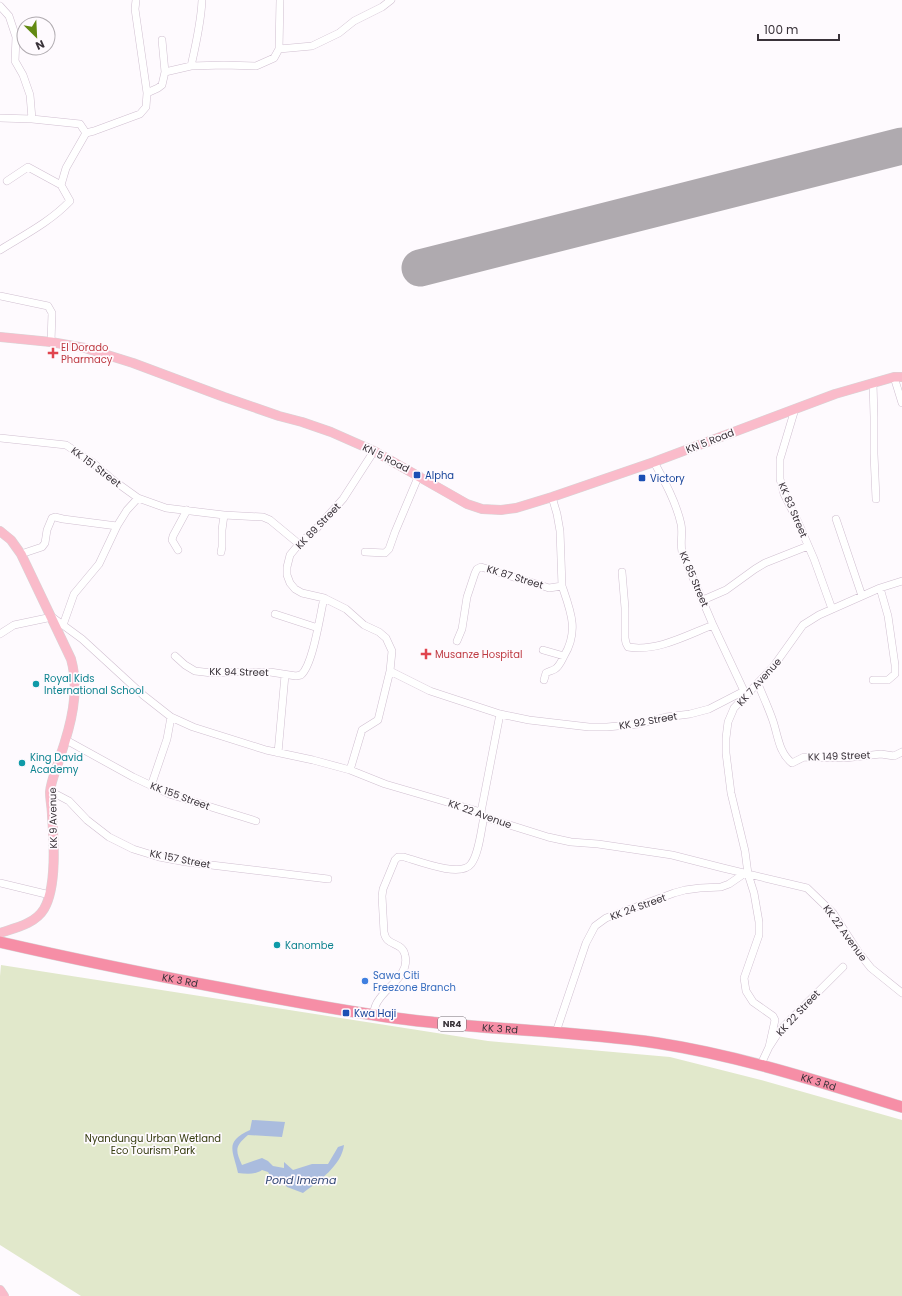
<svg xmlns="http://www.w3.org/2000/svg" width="902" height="1296" font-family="Poppins,sans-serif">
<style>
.green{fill:#e1e8cb}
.water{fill:#aabcde}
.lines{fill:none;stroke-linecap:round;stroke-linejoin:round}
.runway{stroke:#afaaaf;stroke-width:37}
.minor-casing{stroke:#d0bfd0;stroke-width:8}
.major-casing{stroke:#d7d6d7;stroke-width:10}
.highway-casing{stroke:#d7d6d7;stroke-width:12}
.minor{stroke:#fff;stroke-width:7}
.major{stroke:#fabbca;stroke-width:9}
.highway{stroke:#f68ea6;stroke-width:11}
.health-dot{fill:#e0444e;stroke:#fefafe;stroke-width:1.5}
.transit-dot{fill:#1a4fb4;stroke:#fefafe;stroke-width:1.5}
.culture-dot{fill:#0f9aa8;stroke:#fefafe;stroke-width:1.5}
.shop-dot{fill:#3f7fe0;stroke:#fefafe;stroke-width:1.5}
.labels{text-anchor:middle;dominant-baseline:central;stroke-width:3.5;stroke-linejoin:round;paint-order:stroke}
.shield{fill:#fefafe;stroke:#746e74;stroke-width:1}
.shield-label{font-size:9px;font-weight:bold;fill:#393239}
.health-label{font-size:10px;fill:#be3a42;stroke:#fefafe;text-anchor:start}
.street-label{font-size:10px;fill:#393239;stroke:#fefafe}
.transit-label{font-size:10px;fill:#164399;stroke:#fefafe;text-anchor:start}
.culture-label{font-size:10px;fill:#0d838f;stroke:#fefafe;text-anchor:start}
.shop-label{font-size:10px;fill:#366cbe;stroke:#fefafe;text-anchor:start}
.park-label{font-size:10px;fill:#353c0f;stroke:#fefafe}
.water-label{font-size:11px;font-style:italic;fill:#304674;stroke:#fefafe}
</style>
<rect width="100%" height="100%" fill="#fefafe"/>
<path class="green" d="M1,965L488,1041L670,1057L761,1080L902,1120V1296H81L0,1245V976Z"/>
<path class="water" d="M252,1120L285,1122L282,1137L248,1135C235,1146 235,1150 242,1165L262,1158L268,1161L273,1166L284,1168V1162L293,1170L312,1164H328L338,1147L344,1145C342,1165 318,1182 303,1193L287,1187L280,1179L274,1181L268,1172L262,1170C255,1175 246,1174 238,1173C233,1150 224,1142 250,1130Z"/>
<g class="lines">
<path class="runway" d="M420,268L902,146"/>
<g class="minor-casing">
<path id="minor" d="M136,0L135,9L147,93
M0,6L9,16L16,37L15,61L23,75L30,95L32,119
M162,40L165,72
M279,49L312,46L339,33L354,21L382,7L391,0
M191,66C196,44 201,23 202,0
M0,118L32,119L80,124L86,133
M7,181L28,167L61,185L66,168L86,133L94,131L140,114L146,107L147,93L158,88L162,85L165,72L191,66L224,65L256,66L274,58L279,49L280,0
M0,250C24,235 50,222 70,201L61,185
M0,296L48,306L52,313L51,342
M894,377L902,403
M873,383L874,417V454L876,499
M795,409L780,459V479L784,494L798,522L814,559L832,609
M0,438L66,445L92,462L113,480L138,498L166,508L224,515L263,517L270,520L299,544
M374,451L343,499L316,529L299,544L290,555L287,567V575L290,583L295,589L302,593L324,598L346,609L364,625L379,632L386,638L392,651L390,671L430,691L500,714L529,720L589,727H607L639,724L666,717L690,714L709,709L744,691
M654,462C665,482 676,502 681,524C683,533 680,542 682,552L713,625L744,691L747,694
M836,519L862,596
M178,550L172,540L173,536L187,510
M221,552L222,547V530L224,515
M365,552L385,553L389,549L395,532L419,475
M21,554L42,547L45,543L47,530L52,518L55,517L63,519L117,526L127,510L138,498
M622,572L625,608V638L626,643L628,647C657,652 687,635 713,625
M703,600L726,590L755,569L765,563L808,546
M275,614L318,628
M63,625L74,594L99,564L117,526
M0,634L14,625L52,617L82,639L143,695L171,717L193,727L266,750L313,760L350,770L385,784L481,812L484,817L548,837L571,842L598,844L672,855L723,868L807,888L833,913L859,953L871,968L902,993
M457,641L462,629L467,597L475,573L477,569L481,567L543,586L549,588L562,586L560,531L557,514L552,497
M543,650L564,656
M175,656L185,665L195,671L212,673L232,672H270L296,676L301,675C313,665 320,615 324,598
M544,680L546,673C549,671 552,671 555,669C559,667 562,660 564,656C579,631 571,612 562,586
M873,680H888L895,674V665L888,616L880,588
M758,684C763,696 769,709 773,721C778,736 779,753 792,763L804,757L845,758L881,754L894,756L902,752
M66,740L133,777L169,794L256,821
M278,753L285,675
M350,770L362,730L378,720L390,671
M151,786L167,739L171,717
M50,791L69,801L87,820L109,837L133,849L159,857L186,862L328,879
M481,812L500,714
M0,883L50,895
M373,1015C374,1010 375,1005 378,1001C387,986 410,975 405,955C402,941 386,947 384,932L382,896L383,889L395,860L398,857H404C418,861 461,878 471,864C479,854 481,830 484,817
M556,1032L586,943L595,926L606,918L674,893L685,890L700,888L721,887L729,884L745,873
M769,1047L775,1020L773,1016L753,1002L746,991L744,978L759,935V922L754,893L748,874L745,851L731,793L726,753V738L728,722L734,708L773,667L803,625L819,615L880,588L902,581
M761,1064L769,1047L780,1030L843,967"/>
</g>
<g class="major-casing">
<path id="major" d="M0,337L51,342L85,348L133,363L224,397L279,416L302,422L331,432L374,451L467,504L482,509L501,510L516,508L552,497L654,462L835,394L894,377H902
M0,531L11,540L21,554L71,659C80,691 71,725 60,757C57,768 51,780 50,792C50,800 52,808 52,816C54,841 57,887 44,909C35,924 15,928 0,933
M0,1290L4,1296"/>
</g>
<g class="highway-casing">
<g id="highway">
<path id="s1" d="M0,942C74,959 148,974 222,988C279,999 337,1010 395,1018C481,1030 570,1030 657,1043C741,1056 820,1082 902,1107"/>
</g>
</g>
<use href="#minor" class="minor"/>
<use href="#major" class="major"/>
<use href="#highway" class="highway"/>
</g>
<g class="health-dot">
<path d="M51 347h4v4h4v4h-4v4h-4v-4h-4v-4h4z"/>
<path d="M424 648h4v4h4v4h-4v4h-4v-4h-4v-4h4z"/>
</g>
<g class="transit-dot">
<rect x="413" y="471" width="8" height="8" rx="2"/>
<rect x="638" y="474" width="8" height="8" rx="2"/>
<rect x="342" y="1009" width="8" height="8" rx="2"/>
</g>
<g class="culture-dot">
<circle cx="36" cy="684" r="4"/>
<circle cx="22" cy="763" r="4"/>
<circle cx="277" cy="945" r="4"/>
</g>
<circle class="shop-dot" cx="365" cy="981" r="4"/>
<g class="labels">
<rect class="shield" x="438" y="1017" width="28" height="14" rx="3"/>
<g class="shield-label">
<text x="452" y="1024">NR4</text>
</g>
<g class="health-label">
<text x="61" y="347">El Dorado<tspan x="61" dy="12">Pharmacy</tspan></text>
<text x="435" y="654">Musanze Hospital</text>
</g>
<g class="street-label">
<text transform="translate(710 441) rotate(-21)">KN 5 Road</text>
<text transform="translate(386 458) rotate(27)">KN 5 Road</text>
<text transform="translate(96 467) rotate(37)">KK 151 Street</text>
<text transform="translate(793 510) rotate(67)">KK 83 Street</text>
<text transform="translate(318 526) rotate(-46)">KK 89 Street</text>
<text transform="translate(515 577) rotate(17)">KK 87 Street</text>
<text transform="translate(694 579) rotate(67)">KK 85 Street</text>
<text transform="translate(239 672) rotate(1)">KK 94 Street</text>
<text transform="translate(759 682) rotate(-48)">KK 7 Avenue</text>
<text transform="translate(648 721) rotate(-10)">KK 92 Street</text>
<text transform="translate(839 756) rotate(-2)">KK 149 Street</text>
<text transform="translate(180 796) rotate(20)">KK 155 Street</text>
<text transform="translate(480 814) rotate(20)">KK 22 Avenue</text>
<text transform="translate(53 818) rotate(-91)">KK 9 Avenue</text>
<text transform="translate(180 859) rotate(11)">KK 157 Street</text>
<text transform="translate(638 907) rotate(-20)">KK 24 Street</text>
<text transform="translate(845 933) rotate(54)">KK 22 Avenue</text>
<text stroke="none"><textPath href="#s1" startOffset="184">KK 3 Rd</textPath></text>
<text transform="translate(798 1013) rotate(-47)">KK 22 Street</text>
<text stroke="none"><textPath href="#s1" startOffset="508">KK 3 Rd</textPath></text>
<text stroke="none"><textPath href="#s1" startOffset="832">KK 3 Rd</textPath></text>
</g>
<g class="transit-label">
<text x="425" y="475">Alpha</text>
<text x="650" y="478">Victory</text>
<text x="354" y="1013">Kwa Haji</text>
</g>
<g class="culture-label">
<text x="44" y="678">Royal Kids<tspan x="44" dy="12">International School</tspan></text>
<text x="30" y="757">King David<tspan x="30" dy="12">Academy</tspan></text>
<text x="285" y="945">Kanombe</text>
</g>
<g class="shop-label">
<text x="373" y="975">Sawa Citi<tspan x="373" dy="12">Freezone Branch</tspan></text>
</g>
<g class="park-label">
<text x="153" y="1138">Nyandungu Urban Wetland<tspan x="153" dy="12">Eco Tourism Park</tspan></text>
</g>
<g class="water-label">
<text x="301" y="1180">Pond Imema</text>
</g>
</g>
<g transform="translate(36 36) rotate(156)"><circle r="19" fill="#fefafe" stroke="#afaaaf"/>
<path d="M0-3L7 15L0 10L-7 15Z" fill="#638a12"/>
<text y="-6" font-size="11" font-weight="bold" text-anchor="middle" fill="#393239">N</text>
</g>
<path d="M758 34v6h81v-6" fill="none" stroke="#393239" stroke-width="2"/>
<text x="764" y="34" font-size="12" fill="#393239" stroke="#fefafe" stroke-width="3" paint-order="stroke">100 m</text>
</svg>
